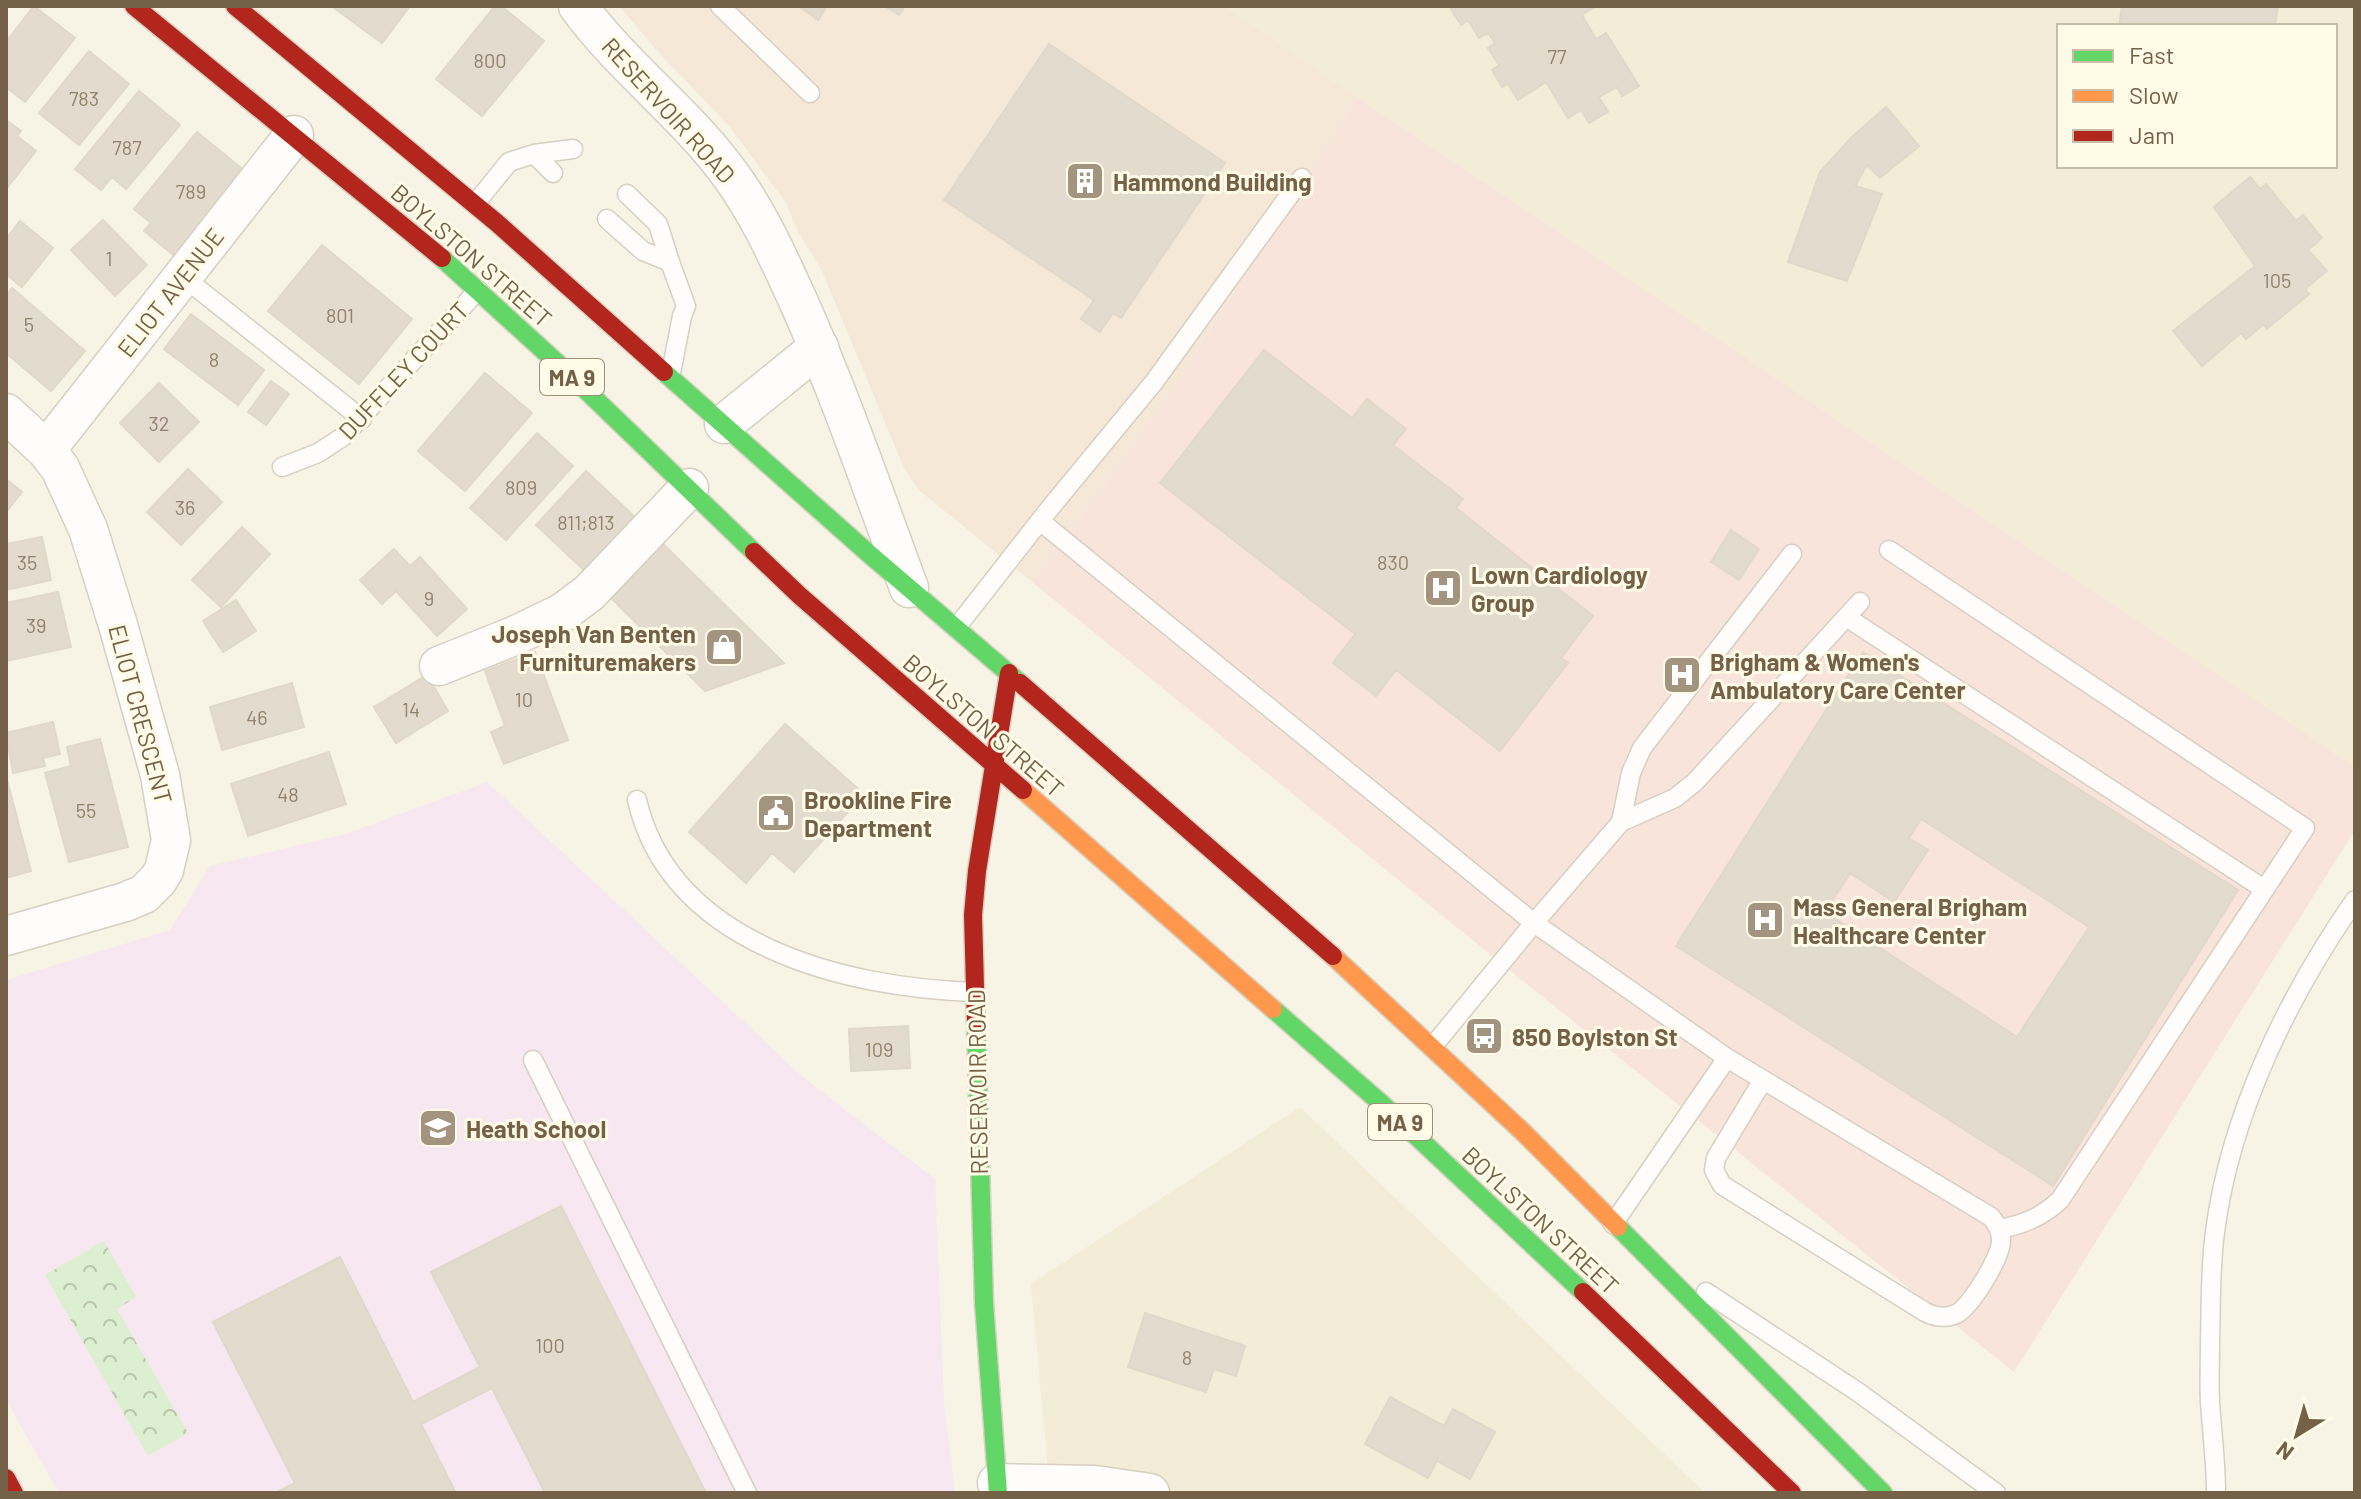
<svg xmlns="http://www.w3.org/2000/svg" width="2361" height="1499" font-family="Barlow,sans-serif">
<style>
.residential{fill:#f3ecd6;fill-rule:evenodd}
.commercial{fill:#f6e8d6}
.education{fill:#f6e7f0}
.medical{fill:#f9e4dc}
.park{fill:url(#park-crowns)}
.building{fill:#e3dcce;stroke:#e0d8c9;stroke-width:2;fill-rule:evenodd}
.lines{fill:none;stroke-linecap:round;stroke-linejoin:round}
.lane-casing{stroke:#d6cfc2;stroke-width:21}
.street-casing{stroke:#d6cfc2;stroke-width:41}
.fast-casing{stroke:#d7d1c3;stroke-width:21}
.slow-casing{stroke:#d7d1c3;stroke-width:21}
.jam-casing{stroke:#d7d1c3;stroke-width:21}
.lane{stroke:#fefdfb;stroke-width:18}
.street{stroke:#fefdfb;stroke-width:38}
.fast{stroke:#63d668;stroke-width:18}
.slow{stroke:#ff974d;stroke-width:18}
.jam{stroke:#b3261e;stroke-width:18}
.labels{text-anchor:middle;dominant-baseline:central;stroke-width:6;stroke-linejoin:round;paint-order:stroke}
.number-label{font-size:20px;fill:#92826b}
.shield{fill:#fffbe7;stroke:#9e8f77;stroke-width:2}
.shield-label{font-size:22px;font-weight:bold;fill:#756147}
.street-label{font-size:24px;fill:#756147;stroke:#fffbe7}
.poi-label{font-size:24px;font-weight:bold;fill:#756147;stroke:#fffbe7;text-anchor:start}
</style>
<defs>
<pattern id="park-crowns" width="20" height="18" patternUnits="userSpaceOnUse" patternTransform="scale(2)"><rect width="20" height="18" fill="#ddefd1"/><path d="M2 6a3 3 0 1 1 6 0M12 15a3 3 0 1 1 6 0" fill="none" stroke="#b8c5ab"/></pattern>
</defs>
<rect width="100%" height="100%" fill="#f7f4e6"/>
<path class="residential" d="M1224,6H2355V767L1357,97ZM2059,26H2335V166H2059Z
M1300,1107L1705,1493H1050L1031,1284Z"/>
<path class="commercial" d="M619,6H1224L1357,97L1164,402L1032,582L920,491L912,481L903,466L822,271L797,230L786,203L730,127L659,53Z"/>
<path class="education" d="M487,782L803,1077L935,1179L944,1402L955,1493H59L6,1400V980L170,930L210,866L346,834Z"/>
<path class="medical" d="M1357,97L2355,767V830L2014,1372L1524,982L1032,582L1164,402Z"/>
<path class="park" d="M104,1241L136,1297L117,1309L188,1433L148,1456L45,1275Z"/>
<path class="building" d="M34,6L75,38L25,102L6,87V42Z
M335,6H410L382,43L334,8Z
M495,6H501L544,41L482,116L436,79Z
M798,6H827L818,20Z
M885,6H905L899,15Z
M1456,6H1596L1582,15L1596,39L1606,33L1639,86L1622,96L1617,87L1599,97L1608,112L1589,123L1581,110L1568,118L1546,82L1518,100L1508,84L1502,87L1492,70L1499,65L1488,48L1495,43L1488,33L1479,38L1468,20L1461,25L1451,9Z
M2122,6H2278L2275,26H2119Z
M1049,44L1225,163L1121,318L1113,313L1100,332L1081,319L1094,300L944,200Z
M89,51L129,84L79,145L39,113Z
M139,91L180,125L126,189L112,177L101,190L75,169Z
M1886,107L1919,146L1880,178L1867,165L1855,186L1882,194L1847,281L1788,262L1820,172L1852,137Z
M6,120L21,131L17,136L36,151L6,189Z
M197,132L247,173L177,258L144,231L151,223L134,209Z
M2250,177L2260,189L2266,184L2296,221L2303,215L2322,238L2308,250L2327,271L2305,289L2309,294L2267,329L2264,324L2246,339L2241,333L2202,366L2173,331L2255,266L2214,207Z
M103,220L147,265L115,296L71,250Z
M20,221L53,248L22,287L6,274V239Z
M322,245L412,319L359,384L268,311Z
M12,288L85,351L51,391L6,353V296Z
M191,314L264,370L238,405L164,349Z
M1264,350L1352,418L1367,399L1406,429L1393,445L1463,499L1456,508L1593,616L1561,658L1568,663L1500,751L1396,670L1376,696L1333,663L1355,634L1160,483Z
M485,373L532,413L465,491L418,451Z
M271,381L289,394L266,425L248,412Z
M159,383L199,422L159,462L120,423Z
M537,433L573,466L506,540L470,508Z
M188,469L222,502L181,545L147,512Z
M586,471L636,518L586,572L536,525Z
M6,479L22,492L6,512Z
M242,527L270,554L221,607L192,580Z
M1731,530L1759,549L1739,580L1711,562Z
M42,537L51,580L6,590V544Z
M663,544L784,663L705,691L610,597Z
M394,549L410,566L420,557L467,609L437,636L396,591L382,604L360,580Z
M58,592L71,647L6,661V603Z
M236,600L256,631L223,652L203,621Z
M535,652L568,740L504,764L491,732L505,726L485,671Z
M1863,652L2238,890L2053,1186L1676,946ZM1921,819L2089,927L2017,1037L1825,912L1850,873L1894,902L1928,850L1909,838Z
M427,675L448,711L396,743L374,707Z
M292,683L304,727L222,750L210,707Z
M53,722L60,754L43,758L45,766L13,773L6,733Z
M785,724L864,794L794,872L772,853L746,883L689,832Z
M100,739L128,847L69,862L45,773L71,766L67,747Z
M329,752L346,804L248,836L231,784Z
M6,776L31,871L6,878Z
M908,1026L910,1068L851,1071L849,1029Z
M561,1206L706,1493H545L492,1388L421,1424L456,1493H275L295,1483L213,1322L340,1257L413,1402L480,1367L431,1272Z
M1145,1313L1245,1346L1236,1376L1214,1369L1206,1392L1128,1367Z
M1390,1397L1444,1426L1453,1409L1495,1432L1470,1479L1437,1461L1428,1478L1365,1444Z"/>
<g class="lines">
<g class="lane-casing">
<path id="lane" d="M720,6L810,93
M534,154L553,173
M627,194L658,224L670,262
M475,204L509,162L534,154L573,149
M607,219L643,251L670,262L686,306L682,316L671,373
M182,276L362,419
M282,467L318,453L344,436L478,290
M1040,521L1534,923L1621,822L1675,798L1695,782L1860,602
M1889,550L2305,828L2060,1200C2042,1217 2023,1225 1999,1229
M1846,617L2264,889
M956,628L1046,513L1154,382L1302,178
M637,800C671,945 845,988 975,992
M1621,822L1631,773L1642,748L1792,554
M1433,1046L1534,923L1727,1058L1991,1217C1997,1224 2001,1231 2001,1240C2002,1256 1970,1308 1956,1314C1945,1319 1935,1317 1925,1312L1722,1185L1714,1170L1716,1158L1763,1080
M533,1060L747,1493
M1613,1224L1727,1058
M1706,1292L1858,1392L1996,1493
M2216,1493C2216,1462 2212,1433 2210,1402C2209,1382 2210,1362 2210,1342C2211,1305 2210,1268 2215,1232C2230,1115 2288,996 2355,900"/>
</g>
<g class="street-casing">
<path id="street" d="M578,6C623,68 687,114 732,177C760,216 780,261 800,305C841,397 874,494 909,588
M6,413L46,450L60,468L88,529L118,625L160,775L171,840L164,870L158,880L144,894L125,902L6,936
M724,424L819,347
M46,450L294,135
M439,666L514,636L562,613L589,593L689,488
M997,1483L1095,1485L1150,1493"/>
</g>
<g class="fast-casing">
<path id="fast" d="M442,258L566,371L754,552
M664,372L868,553L1020,683
M1273,1009L1383,1105L1583,1292
M976,1023L984,1303L998,1493
M1618,1227L1883,1493"/>
</g>
<g class="slow-casing">
<path id="slow" d="M1023,790L1273,1009
M1333,956L1523,1132L1618,1227"/>
</g>
<g class="jam-casing">
<path id="jam" d="M134,6L442,258
M235,6L497,223L664,372
M754,552L799,595L1023,790
M1020,683L1333,956
M976,1023L973,915L977,871L1009,673
M1583,1292L1792,1493
M6,1478L14,1493"/>
</g>
<use href="#lane" class="lane"/>
<use href="#street" class="street"/>
<use href="#fast" class="fast"/>
<use href="#slow" class="slow"/>
<use href="#jam" class="jam"/>
</g>
<defs>
<g id="building-square" transform="scale(2)"><rect x="-9" y="-9" width="18" height="18" rx="4" fill="#a2947f" stroke="#fffbe7"/><path d="M-4-6H4V6H1V3H-1V6H-4ZM-2.5-4.3h1.7v1.8h-1.7ZM.8-4.3h1.7v1.8H.8ZM-2.5-1h1.7V.8h-1.7ZM.8-1h1.7V.8H.8Z" fill="#fff"/></g>
<g id="hospital-square" transform="scale(2)"><rect x="-9" y="-9" width="18" height="18" rx="4" fill="#a2947f" stroke="#fffbe7"/><path d="M-5-5h3v3.5h4V-5h3V5h-3V1.5h-4V5h-3Z" fill="#fff"/></g>
<g id="shop-square" transform="scale(2)"><rect x="-9" y="-9" width="18" height="18" rx="4" fill="#a2947f" stroke="#fffbe7"/><path d="M-5-2.5h2.3a2.7 3.5 0 0 1 5.4 0H5L5.5 6h-11ZM-1.5-2.5h3a1.5 2.3 0 0 0-3 0Z" fill="#fff"/></g>
<g id="civic-square" transform="scale(2)"><rect x="-9" y="-9" width="18" height="18" rx="4" fill="#a2947f" stroke="#fffbe7"/><path d="M-.6-6.5H3V-4.5H.6V-3L4-1V1h2V6H-6V1h2V-1L-.6-3ZM-1.2 2.5V6h2.4V2.5Z" fill="#fff"/></g>
<g id="bus-square" transform="scale(2)"><rect x="-9" y="-9" width="18" height="18" rx="4" fill="#a2947f" stroke="#fffbe7"/><path d="M-5-6H5V4H4V6H2V4H-2V6H-4V4H-5ZM-3.5-4V0h7V-4ZM-3.5 1.2v1.5H-2V1.2ZM2 1.2v1.5H3.5V1.2Z" fill="#fff"/></g>
<g id="school-square" transform="scale(2)"><rect x="-9" y="-9" width="18" height="18" rx="4" fill="#a2947f" stroke="#fffbe7"/><path d="M0-5L7-2L0 1L-7-2ZM-4 1L0 2.5L4 1V4Q0 6-4 4Z" fill="#fff"/></g>
</defs>
<g fill-rule="evenodd">
<use href="#building-square" x="1085" y="181"/>
<use href="#hospital-square" x="1443" y="588"/>
<use href="#shop-square" x="724" y="647"/>
<use href="#hospital-square" x="1682" y="675"/>
<use href="#civic-square" x="776" y="813"/>
<use href="#hospital-square" x="1765" y="920"/>
<use href="#bus-square" x="1484" y="1036"/>
<use href="#school-square" x="438" y="1128"/>
</g>
<g class="labels">
<g class="number-label">
<text x="1557" y="56">77</text>
<text x="490" y="60">800</text>
<text x="84" y="98">783</text>
<text x="127" y="147">787</text>
<text x="191" y="191">789</text>
<text x="109" y="258">1</text>
<text x="2277" y="280">105</text>
<text x="340" y="315">801</text>
<text x="29" y="324">5</text>
<text x="214" y="359">8</text>
<text x="159" y="423">32</text>
<text x="521" y="487">809</text>
<text x="185" y="507">36</text>
<text x="586" y="522">811;813</text>
<text x="27" y="562">35</text>
<text x="1393" y="562">830</text>
<text x="429" y="598">9</text>
<text x="36" y="625">39</text>
<text x="524" y="699">10</text>
<text x="411" y="709">14</text>
<text x="257" y="717">46</text>
<text x="288" y="794">48</text>
<text x="86" y="810">55</text>
<text x="879" y="1049">109</text>
<text x="550" y="1345">100</text>
<text x="1187" y="1357">8</text>
</g>
<g class="shield">
<rect x="540" y="359" width="64" height="36" rx="6"/>
<rect x="1368" y="1104" width="64" height="36" rx="6"/>
</g>
<g class="shield-label">
<text x="572" y="377">MA 9</text>
<text x="1400" y="1122">MA 9</text>
</g>
<g class="street-label">
<text transform="translate(669 110) rotate(48)">RESERVOIR ROAD</text>
<text transform="translate(472 255) rotate(41)">BOYLSTON STREET</text>
<text transform="translate(170 292) rotate(-52)">ELIOT AVENUE</text>
<text transform="translate(403 370) rotate(-47)">DUFFLEY COURT</text>
<text transform="translate(141 714) rotate(75)">ELIOT CRESCENT</text>
<text transform="translate(984 725) rotate(41)">BOYLSTON STREET</text>
<text transform="translate(977 1082) rotate(-91)">RESERVOIR ROAD</text>
<text transform="translate(1541 1220) rotate(43)">BOYLSTON STREET</text>
</g>
<g class="poi-label">
<text x="1113" y="181">Hammond Building</text>
<text x="1471" y="574">Lown Cardiology<tspan x="1471" dy="28">Group</tspan></text>
<text x="696" y="633" text-anchor="end">Joseph Van Benten<tspan x="696" dy="28">Furnituremakers</tspan></text>
<text x="1710" y="661">Brigham &amp; Women's<tspan x="1710" dy="28">Ambulatory Care Center</tspan></text>
<text x="804" y="799">Brookline Fire<tspan x="804" dy="28">Department</tspan></text>
<text x="1793" y="906">Mass General Brigham<tspan x="1793" dy="28">Healthcare Center</tspan></text>
<text x="1512" y="1036">850 Boylston St</text>
<text x="466" y="1128">Heath School</text>
</g>
</g>
<rect width="2361" height="1499" fill="none" stroke="#756147" stroke-width="16"/>
<rect x="2057" y="24" width="280" height="144" fill="#fffbe7" stroke="#c8bda7" stroke-width="2"/>
<rect x="2073" y="50" width="40" height="12" fill="#63d668" stroke="#c8bda7" stroke-width="2"/>
<text x="2129" y="64" font-size="24" fill="#756147">Fast</text>
<rect x="2073" y="90" width="40" height="12" fill="#ff974d" stroke="#c8bda7" stroke-width="2"/>
<text x="2129" y="104" font-size="24" fill="#756147">Slow</text>
<rect x="2073" y="130" width="40" height="12" fill="#b3261e" stroke="#c8bda7" stroke-width="2"/>
<text x="2129" y="144" font-size="24" fill="#756147">Jam</text>
<g transform="translate(2297 1435) rotate(217)" stroke="#fffbe7" stroke-width="6" paint-order="stroke">
<path d="M0-6L14 30L0 20L-14 30Z" fill="#756147"/>
<text y="-12" font-size="22" font-weight="bold" text-anchor="middle" fill="#756147">N</text>
</g>
</svg>
